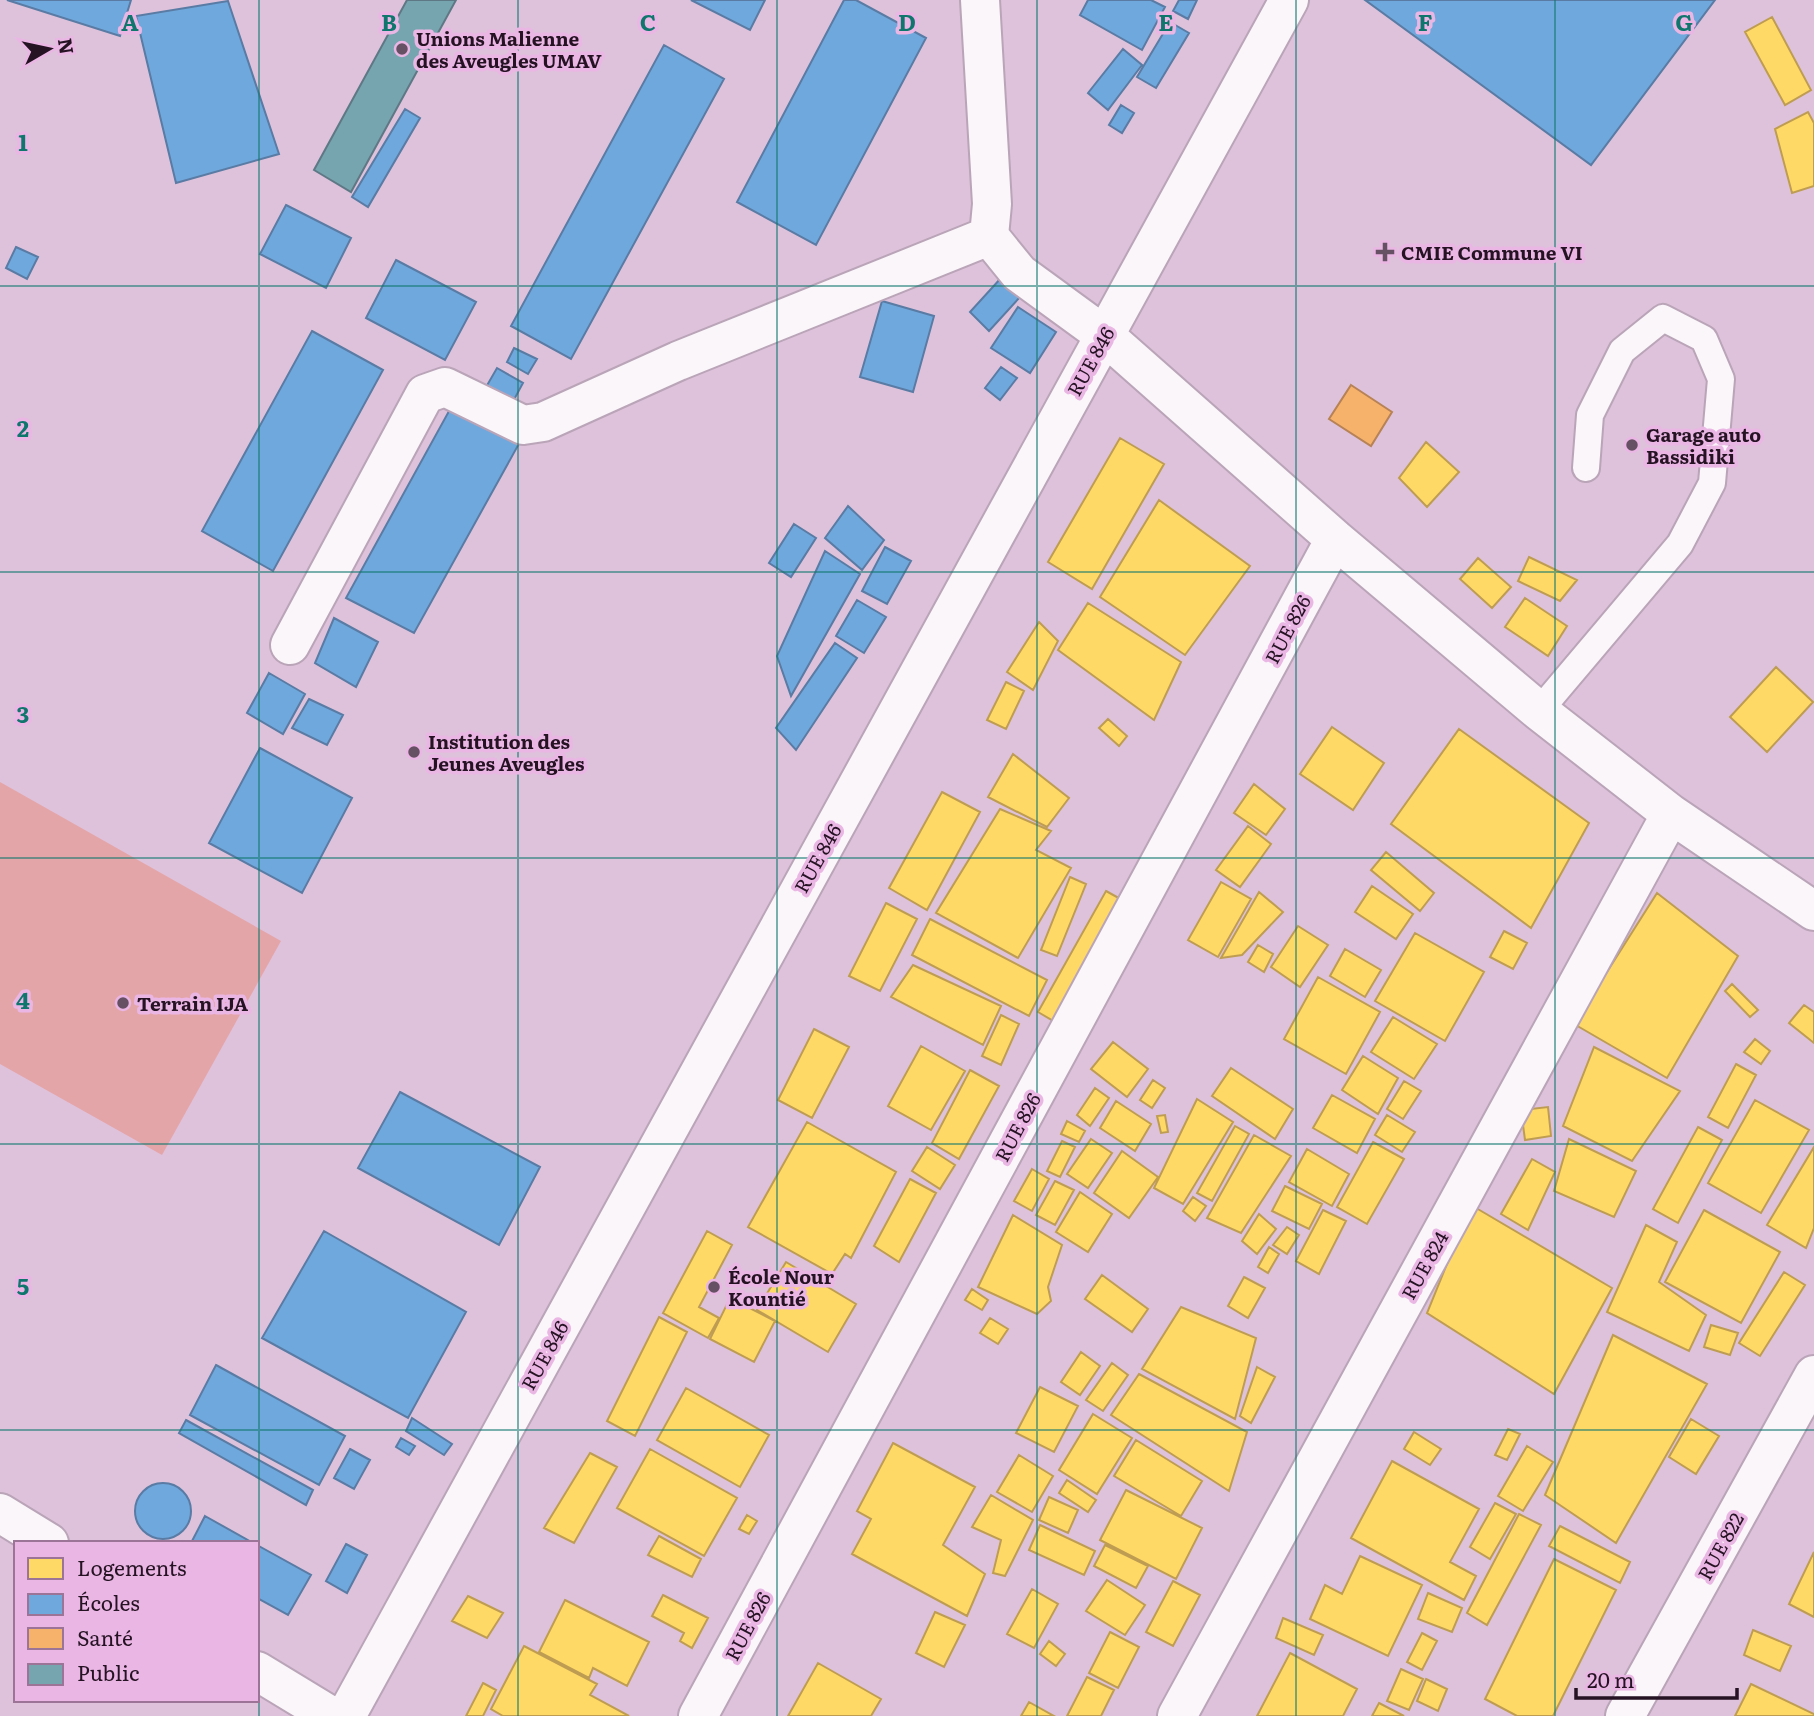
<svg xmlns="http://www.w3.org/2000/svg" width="1814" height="1716" font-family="Literata,serif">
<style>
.green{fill:#e4a5a8}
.homes{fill:#ffd966;stroke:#be9d52;stroke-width:2}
.schools{fill:#6fa8dc;stroke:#597ba4;stroke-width:2}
.health{fill:#f6b26b;stroke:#b78255;stroke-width:2}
.public{fill:#76a5af;stroke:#5e7985;stroke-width:2}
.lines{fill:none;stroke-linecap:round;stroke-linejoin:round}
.service-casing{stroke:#baa4b8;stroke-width:30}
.minor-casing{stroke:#baa4b8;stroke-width:42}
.service{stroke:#faf6fa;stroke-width:26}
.minor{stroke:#faf6fa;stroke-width:38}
.grid{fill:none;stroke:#0f766e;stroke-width:2;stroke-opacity:0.55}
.poi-dot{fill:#665063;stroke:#eab6e4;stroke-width:2.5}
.labels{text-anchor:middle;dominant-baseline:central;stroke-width:7;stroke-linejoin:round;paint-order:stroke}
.poi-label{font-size:19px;font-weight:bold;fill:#251223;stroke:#eab6e4;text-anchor:start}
.street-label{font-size:19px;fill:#251223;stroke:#eab6e4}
.grid-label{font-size:23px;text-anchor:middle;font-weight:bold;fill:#0f766e;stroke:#eab6e4;stroke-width:7;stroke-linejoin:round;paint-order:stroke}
</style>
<rect width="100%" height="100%" fill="#dec2db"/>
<path class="green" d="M0,782L281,941L162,1155L0,1064Z"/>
<path class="homes" d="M1772,17L1811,90L1785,105L1745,32Z
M1808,112L1814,123V186L1792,193L1775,129Z
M1120,438L1164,464L1092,589L1048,562Z
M1426,442L1459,472L1427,507L1399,478Z
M1159,500L1250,566L1185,655L1100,597Z
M1529,557L1577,580L1560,601L1518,581Z
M1478,558L1511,587L1492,608L1460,579Z
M1525,598L1567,626L1548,656L1505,627Z
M1088,603L1181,662L1154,720L1058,650Z
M1039,622L1058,641L1033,690L1007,672Z
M1776,667L1813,702L1767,752L1730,717Z
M1006,682L1024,691L1006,729L987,720Z
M1108,719L1127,736L1119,746L1099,728Z
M1332,727L1384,763L1353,810L1300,774Z
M1459,729L1589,823L1531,928L1391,824Z
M1013,754L1069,798L1047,827L988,797Z
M1254,784L1285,809L1266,835L1234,813Z
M942,792L980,812L927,910L889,888Z
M1000,809L1051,831L1036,850L1071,868L1018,958L936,913Z
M1248,826L1271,844L1240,887L1216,870Z
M1386,852L1434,893L1420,911L1371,870Z
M1070,877L1086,884L1057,956L1041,950Z
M1221,882L1251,899L1218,957L1188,940Z
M1372,886L1413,914L1396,939L1355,912Z
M1106,891L1135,907L1067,1029L1038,1012Z
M1259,892L1283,912L1242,955L1221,958Z
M1657,893L1738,956L1667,1078L1574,1024Z
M886,903L917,919L880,991L849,976Z
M930,919L1047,980L1029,1016L912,955Z
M1298,926L1328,945L1300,987L1271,967Z
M1504,931L1527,943L1513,969L1490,957Z
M1415,933L1484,972L1445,1041L1375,1001Z
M1258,945L1273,954L1264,972L1248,962Z
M1345,949L1381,970L1365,997L1330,976Z
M913,965L1001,1006L983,1045L891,997Z
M1318,977L1380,1012L1346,1074L1284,1039Z
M1732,984L1758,1010L1750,1017L1725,991Z
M1804,1005L1814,1012V1043L1789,1023Z
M1001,1015L1019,1024L1001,1065L982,1056Z
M1393,1017L1437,1044L1414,1079L1371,1052Z
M814,1029L849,1047L812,1118L778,1100Z
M1755,1039L1770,1051L1761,1064L1744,1052Z
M1113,1042L1148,1069L1127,1097L1091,1069Z
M921,1046L965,1071L931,1130L888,1106Z
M1594,1047L1680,1091L1632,1161L1563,1126Z
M1363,1056L1398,1078L1378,1114L1342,1090Z
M1736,1064L1756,1075L1728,1128L1708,1117Z
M1231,1068L1293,1109L1275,1139L1212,1096Z
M970,1070L999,1086L959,1159L932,1143Z
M1153,1080L1165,1088L1152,1108L1140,1100Z
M1404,1081L1421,1091L1403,1119L1387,1109Z
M1095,1088L1109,1098L1090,1126L1077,1115Z
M1332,1095L1375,1119L1357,1153L1313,1128Z
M1197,1099L1233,1122L1183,1204L1154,1188Z
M1755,1100L1809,1130L1761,1213L1708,1183Z
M1116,1101L1151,1124L1135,1151L1100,1128Z
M1548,1107L1551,1136L1525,1140L1521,1110Z
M1165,1115L1168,1132L1161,1133L1157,1116Z
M1387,1115L1415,1132L1402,1152L1375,1135Z
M1067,1121L1085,1131L1079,1142L1061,1134Z
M807,1122L896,1172L851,1258L845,1254L832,1274L748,1227Z
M1235,1126L1249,1134L1212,1201L1197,1193Z
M1698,1127L1722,1140L1678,1223L1653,1209Z
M1254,1135L1291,1156L1241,1233L1207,1218Z
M1091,1139L1112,1153L1088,1188L1067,1174Z
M1569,1139L1636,1171L1614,1217L1554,1191Z
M1062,1141L1075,1147L1060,1177L1047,1171Z
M1373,1142L1404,1159L1367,1224L1337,1207Z
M927,1147L955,1165L940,1189L912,1171Z
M1814,1147V1228L1806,1248L1767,1225Z
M1307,1149L1349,1174L1332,1206L1289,1182Z
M1122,1151L1158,1177L1129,1218L1094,1193Z
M1532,1159L1555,1172L1528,1230L1501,1214Z
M1032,1169L1049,1179L1032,1211L1014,1201Z
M910,1179L936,1193L899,1262L874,1246Z
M1055,1181L1074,1190L1055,1225L1036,1215Z
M1285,1186L1322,1204L1309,1229L1272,1211Z
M1080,1192L1112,1214L1088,1252L1056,1232Z
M1193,1197L1206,1206L1195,1221L1183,1211Z
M1471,1205L1612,1288L1554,1394L1427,1313Z
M1323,1210L1346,1221L1319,1274L1296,1261Z
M1704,1210L1780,1252L1741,1323L1665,1282Z
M1259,1214L1276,1229L1257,1254L1242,1241Z
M1013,1215L1062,1245L1048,1287L1051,1301L1037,1314L978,1287Z
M1646,1225L1677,1242L1659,1282L1706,1315L1689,1351L1607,1312Z
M1287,1227L1299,1235L1287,1254L1273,1245Z
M707,1231L732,1245L699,1307L719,1318L708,1338L663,1313Z
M1269,1247L1279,1254L1268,1273L1258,1267Z
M786,1262L856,1304L828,1352L757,1310Z
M1784,1272L1805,1285L1760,1356L1739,1343Z
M1102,1275L1148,1309L1132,1332L1085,1299Z
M1244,1277L1265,1288L1248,1318L1228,1306Z
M972,1289L988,1300L982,1310L965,1300Z
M730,1298L775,1321L754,1362L710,1339Z
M1181,1307L1256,1338L1235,1419L1142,1369Z
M659,1317L687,1332L635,1436L607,1421Z
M990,1318L1008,1329L998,1344L980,1333Z
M1711,1325L1738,1333L1730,1355L1704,1347Z
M1613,1335L1707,1384L1616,1543L1545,1495Z
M1081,1352L1100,1366L1080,1395L1061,1382Z
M1112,1363L1128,1375L1103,1411L1086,1400Z
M1257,1367L1275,1377L1251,1423L1240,1416Z
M1139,1374L1247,1432L1229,1491L1111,1415Z
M1040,1387L1078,1406L1054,1452L1016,1433Z
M686,1388L769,1435L740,1487L657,1440Z
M1093,1414L1132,1438L1097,1494L1059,1470Z
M1691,1419L1719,1436L1696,1474L1669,1457Z
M1508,1429L1520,1434L1507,1460L1495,1455Z
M1414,1432L1441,1449L1430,1465L1404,1449Z
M1136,1440L1202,1481L1181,1516L1114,1476Z
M893,1443L975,1487L943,1545L985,1574L967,1616L852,1554L871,1519L857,1511Z
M1527,1446L1553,1462L1523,1511L1498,1496Z
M650,1449L737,1498L704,1556L617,1508Z
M590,1453L617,1467L574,1543L544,1528Z
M1019,1455L1053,1476L1032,1512L997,1492Z
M1392,1461L1479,1509L1450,1562L1476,1576L1464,1600L1351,1538Z
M1067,1480L1096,1500L1088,1512L1059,1493Z
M1126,1490L1202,1528L1176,1579L1100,1540Z
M991,1495L1033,1520L1005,1576L993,1573L1001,1540L972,1527Z
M1049,1497L1078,1510L1068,1533L1039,1520Z
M1495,1503L1516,1514L1490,1559L1470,1547Z
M1519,1514L1541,1525L1487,1625L1467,1613Z
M747,1515L757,1521L749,1534L739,1529Z
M1040,1525L1095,1551L1084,1575L1029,1550Z
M1560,1526L1630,1562L1620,1583L1549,1546Z
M659,1536L701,1559L692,1577L648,1555Z
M1105,1545L1148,1566L1136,1588L1094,1566Z
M1814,1552V1617L1789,1604Z
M1360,1556L1422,1585L1388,1656L1310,1619L1325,1585L1342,1594Z
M1554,1559L1616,1590L1553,1716H1517L1485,1699Z
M1107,1580L1145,1605L1125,1635L1086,1611Z
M1173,1581L1200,1595L1173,1646L1146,1632Z
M1032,1589L1058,1604L1034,1648L1007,1634Z
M1428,1593L1462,1608L1452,1632L1418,1619Z
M663,1595L708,1618L692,1648L680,1641L684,1633L652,1616Z
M468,1596L503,1613L487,1638L452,1621Z
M565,1600L649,1642L627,1686L593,1668L589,1678L539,1652Z
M935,1612L965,1625L944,1667L916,1653Z
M1283,1618L1323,1635L1314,1655L1276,1638Z
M1753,1630L1791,1646L1780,1671L1744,1655Z
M1110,1632L1139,1647L1118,1688L1089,1673Z
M1422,1633L1437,1641L1422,1670L1407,1662Z
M1049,1641L1065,1654L1056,1666L1040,1654Z
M524,1646L597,1684L590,1695L629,1716H503L491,1709Z
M1290,1653L1357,1689L1343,1716H1257Z
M818,1663L881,1699L871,1716H788Z
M1401,1669L1423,1679L1409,1710L1387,1701Z
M1087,1677L1114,1690L1101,1716H1067Z
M1426,1679L1447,1689L1438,1711L1417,1701Z
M483,1683L496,1690L483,1716H466Z
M1751,1684L1814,1714V1716H1735Z
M1029,1702L1054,1716H1021Z
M1379,1703L1404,1716H1372Z"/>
<path class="schools" d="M7,0H131L120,36Z
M691,0H765L750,30Z
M844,0H856L926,38L816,245L737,202Z
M1088,0H1151L1165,7L1142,50L1080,15Z
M1179,0H1197L1188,19L1173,11Z
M1365,0H1715L1591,165Z
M228,1L279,154L176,183L136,16Z
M1170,22L1189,33L1156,88L1137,77Z
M664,45L724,79L571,359L511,326Z
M1123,49L1142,65L1108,110L1088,93Z
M1121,105L1134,113L1122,133L1109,125Z
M405,109L420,118L368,207L352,197Z
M286,205L351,238L326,288L260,254Z
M16,247L38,257L27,279L6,268Z
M396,260L476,302L445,360L366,318Z
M1001,278L1020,297L989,331L970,312Z
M882,301L934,316L913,392L860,377Z
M1018,307L1056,332L1030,373L991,348Z
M312,331L383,370L273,571L202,531Z
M514,348L537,359L528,374L507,362Z
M1001,367L1017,378L1000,400L985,388Z
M497,368L523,383L509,409L482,394Z
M454,402L521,440L414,633L346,598Z
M848,506L884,540L862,570L825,538Z
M794,524L816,538L791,577L769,563Z
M885,547L911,561L887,604L862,591Z
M825,551L860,574L791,696L777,656Z
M857,600L886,617L864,653L836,636Z
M334,618L378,642L356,687L315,663Z
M835,643L857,658L796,750L776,728Z
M269,673L305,694L283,734L247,713Z
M309,699L343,715L327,745L292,728Z
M260,748L352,798L302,893L209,843Z
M400,1092L540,1167L499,1245L358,1168Z
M324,1231L466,1312L408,1418L262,1338Z
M216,1365L345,1436L319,1485L190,1415Z
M412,1418L452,1444L444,1455L406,1431Z
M186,1420L313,1490L306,1505L179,1433Z
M401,1438L415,1446L409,1455L396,1447Z
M350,1449L370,1460L354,1489L334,1478Z
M135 1511a28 28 0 1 1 56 0a28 28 0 1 1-56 0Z
M205,1516L253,1543H191Z
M346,1544L367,1555L347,1593L326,1581Z
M257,1545L311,1575L288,1615L257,1598Z"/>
<path class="health" d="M1351,385L1392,412L1371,446L1329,419Z"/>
<path class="public" d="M407,0H456L351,192L314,170Z"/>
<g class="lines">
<g class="service-casing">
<path id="service" d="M1539,711L1680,544L1712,483L1721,379L1704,339L1663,318L1622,351L1590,415L1586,468"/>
</g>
<g class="minor-casing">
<path id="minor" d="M980,0L992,204L989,236L1019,273L1104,335L1335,539L1539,711L1671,814L1814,911
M290,645L425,394L445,387L523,425L543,422L678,361L989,236
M0,1513L49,1543
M257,1671L331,1716
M346,1716L1289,0
M698,1716L1335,539
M1177,1716L1671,814
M1625,1716L1814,1375"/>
</g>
<use href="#service" class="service"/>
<use href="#minor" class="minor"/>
</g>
<path class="grid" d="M259,0V1716M518,0V1716M777,0V1716M1037,0V1716M1296,0V1716M1555,0V1716M0,286H1814M0,572H1814M0,858H1814M0,1144H1814M0,1430H1814"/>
<g class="poi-dot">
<circle cx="402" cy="49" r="7"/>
<path d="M1381.5 241.5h7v7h7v7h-7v7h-7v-7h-7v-7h7z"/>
<circle cx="1632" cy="445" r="7"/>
<circle cx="414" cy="752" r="7"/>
<circle cx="123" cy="1003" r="7"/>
<circle cx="714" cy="1287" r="7"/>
</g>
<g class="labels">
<g class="poi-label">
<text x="416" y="38">Unions Malienne<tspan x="416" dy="22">des Aveugles UMAV</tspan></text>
<text x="1401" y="252">CMIE Commune VI</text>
<text x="1646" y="434">Garage auto<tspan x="1646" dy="22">Bassidiki</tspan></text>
<text x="428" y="741">Institution des<tspan x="428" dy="22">Jeunes Aveugles</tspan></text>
<text x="137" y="1003">Terrain IJA</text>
<text x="728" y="1276">École Nour<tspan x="728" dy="22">Kountié</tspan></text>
</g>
<g class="street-label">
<text transform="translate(1090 361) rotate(-61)">RUE 846</text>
<text transform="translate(1287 629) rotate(-62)">RUE 826</text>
<text transform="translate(817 858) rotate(-61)">RUE 846</text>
<text transform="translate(1017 1127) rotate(-62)">RUE 826</text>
<text transform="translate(1424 1265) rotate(-61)">RUE 824</text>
<text transform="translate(544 1355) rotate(-61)">RUE 846</text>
<text transform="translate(1720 1546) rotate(-61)">RUE 822</text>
<text transform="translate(747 1626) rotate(-62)">RUE 826</text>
</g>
</g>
<g class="grid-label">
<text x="130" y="31">A</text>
<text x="389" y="31">B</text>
<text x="648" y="31">C</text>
<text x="907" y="31">D</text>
<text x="1166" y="31">E</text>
<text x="1425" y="31">F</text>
<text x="1684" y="31">G</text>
<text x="23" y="151">1</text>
<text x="23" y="437">2</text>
<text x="23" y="723">3</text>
<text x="23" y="1009">4</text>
<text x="23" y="1295">5</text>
</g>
<rect x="14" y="1541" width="245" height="161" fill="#eab6e4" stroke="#9b7497" stroke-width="2"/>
<rect x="28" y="1558" width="35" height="21" fill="#ffd966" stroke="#9b7497" stroke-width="2"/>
<text x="77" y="1576" font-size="21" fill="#251223">Logements</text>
<rect x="28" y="1594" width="35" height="21" fill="#6fa8dc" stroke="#9b7497" stroke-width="2"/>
<text x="77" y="1611" font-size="21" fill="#251223">Écoles</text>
<rect x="28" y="1628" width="35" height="21" fill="#f6b26b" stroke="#9b7497" stroke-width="2"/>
<text x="77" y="1646" font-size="21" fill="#251223">Santé</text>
<rect x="28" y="1664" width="35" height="21" fill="#76a5af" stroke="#9b7497" stroke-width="2"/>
<text x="77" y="1681" font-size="21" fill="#251223">Public</text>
<g transform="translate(49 49) rotate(81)" stroke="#eab6e4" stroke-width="5" paint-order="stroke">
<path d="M0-5L12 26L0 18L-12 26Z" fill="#251223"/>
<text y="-10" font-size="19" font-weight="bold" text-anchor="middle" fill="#251223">N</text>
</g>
<path d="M1576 1688v10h161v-10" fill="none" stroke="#251223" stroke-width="3.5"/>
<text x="1587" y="1688" font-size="21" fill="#251223" stroke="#eab6e4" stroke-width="5" paint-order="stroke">20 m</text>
</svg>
